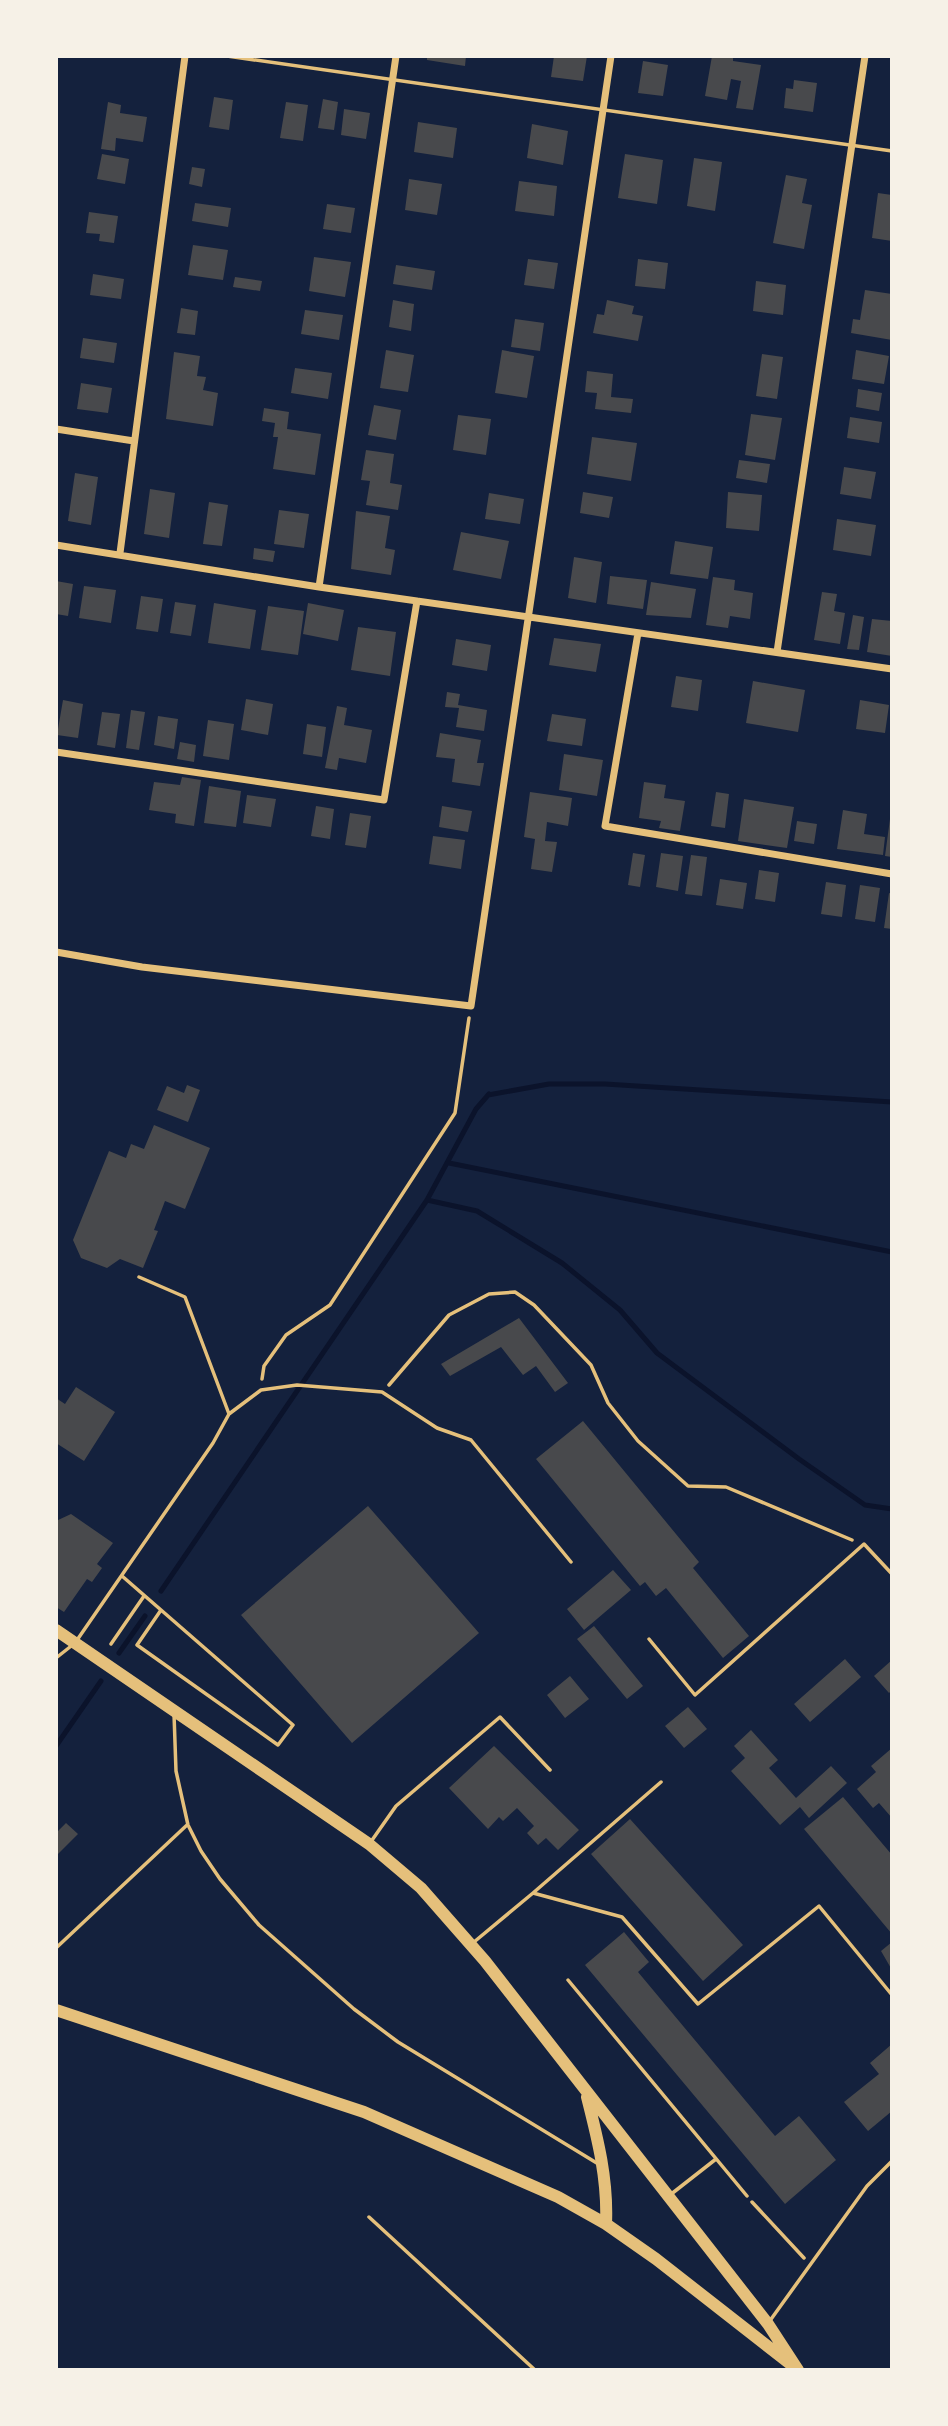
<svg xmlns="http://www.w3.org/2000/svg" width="948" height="2426" font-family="Arial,sans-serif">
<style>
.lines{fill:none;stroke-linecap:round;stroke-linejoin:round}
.stream{stroke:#0b132b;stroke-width:5}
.building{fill:#48494c}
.path{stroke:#e5c07b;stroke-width:3.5}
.service{stroke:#e5c07b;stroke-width:3.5}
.minor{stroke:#e5c07b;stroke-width:7}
.primary{stroke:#e5c07b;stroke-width:12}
</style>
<rect width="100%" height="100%" fill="#14213d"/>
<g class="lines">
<path class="stream" d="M488,1095L549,1084H605L892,1102
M449,1163L892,1252
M427,1200L477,1211L562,1263L620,1310L657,1353L799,1459L865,1505L892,1509
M161,1591L427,1200L476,1109L489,1094
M119,1653L145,1616
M56,1746L101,1681"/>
</g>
<path class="building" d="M427,56H466L465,66L427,60Z
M554,56H587L583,81L551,77Z
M712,56H733V61L761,65L753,110L736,108L741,81L731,79L727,100L705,96Z
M643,61L668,65L663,96L638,93Z
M794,80L817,83L813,112L784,108L786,88L793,89Z
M214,97L233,100L229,130L209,127Z
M323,99L338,102L334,130L318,128Z
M108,102L121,105L120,113L147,117L143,142L116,138L115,151L101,149Z
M286,102L308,105L303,141L280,138Z
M344,109L370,113L366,139L341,135Z
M418,122L457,128L453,158L414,152Z
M532,124L568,131L563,165L527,158Z
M102,154L129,159L125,184L97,179Z
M625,154L663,160L657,204L618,198Z
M694,158L722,162L715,211L687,206Z
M192,167L205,169L202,187L189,184Z
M786,175L807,179L802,203L812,205L804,249L773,243Z
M409,179L442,184L437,215L405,210Z
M519,181L557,186L554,216L515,211Z
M878,193L892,195V241L872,238Z
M195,203L231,208L228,227L192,221Z
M327,204L355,208L351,233L323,229Z
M89,212L118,216L114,243L99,241L100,234L86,233Z
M193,245L228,250L223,280L188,275Z
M314,257L351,262L345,297L309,291Z
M528,259L558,263L554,289L524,285Z
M638,259L668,263L665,289L635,286Z
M396,265L435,271L432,290L393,284Z
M93,274L124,279L121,299L90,295Z
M235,277L262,281L260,291L233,287Z
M756,281L786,285L783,315L753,311Z
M865,290L892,294V340L851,333L853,319L860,320Z
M393,300L414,304L411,331L389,327Z
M607,300L634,306L632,314L643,316L638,341L593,333L597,314L604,315Z
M181,308L198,311L195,335L177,333Z
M305,310L343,315L339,340L301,334Z
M515,319L544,323L540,351L511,347Z
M83,338L117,343L114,363L80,358Z
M386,350L414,355L408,392L380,388Z
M502,350L534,356L527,398L495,393Z
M856,350L889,356L884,384L852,379Z
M174,352L200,356L197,376L206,377L203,390L218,393L213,426L166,419Z
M762,354L783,357L777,399L756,396Z
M295,368L332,373L328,399L291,393Z
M587,371L613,374L611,397L633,399L631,413L595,409L597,393L585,392Z
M81,383L112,388L108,413L77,409Z
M858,389L882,393L879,411L856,407Z
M374,405L401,410L396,440L368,435Z
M264,408L289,412L287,429L321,434L315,475L273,469L278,437H273L275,423L262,421Z
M751,414L782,418L775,460L745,455Z
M458,415L491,419L486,455L453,450Z
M850,417L882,422L879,443L847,438Z
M592,437L637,443L631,481L587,474Z
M366,450L394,454L390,483L402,485L398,510L366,505L370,481L361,480Z
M739,460L770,464L767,483L736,478Z
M844,467L876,472L871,499L840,494Z
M75,473L98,477L91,525L68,521Z
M150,489L175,493L169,538L144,534Z
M583,492L613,497L609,518L580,513Z
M728,492L762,495L759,531L726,528Z
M489,493L524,499L520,524L485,519Z
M209,502L228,505L222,546L203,544Z
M279,510L309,514L304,548L274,544Z
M356,511L390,516L385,548L395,550L391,575L351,569Z
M837,519L876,525L871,556L833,550Z
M461,532L509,541L501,579L453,570Z
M675,541L713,547L708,579L670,574Z
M254,548L275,551L273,562L253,559Z
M574,557L602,562L596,603L568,598Z
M610,576L647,580L643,609L607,604Z
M713,577L735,580L734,590L753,593L750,619L730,616L728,628L706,625Z
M56,581L73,584L68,616L56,614Z
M651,582L696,589L691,618L646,615Z
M84,586L116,590L111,623L79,618Z
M822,592L837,594L834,611L845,613L840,644L814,640Z
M141,596L163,599L158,632L136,629Z
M175,602L196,605L191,636L170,633Z
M214,603L256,610L250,649L208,643Z
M308,603L344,610L338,641L303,634Z
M268,606L304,611L298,655L261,650Z
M853,615L864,617L859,650L847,649Z
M872,619L892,621V656L867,652Z
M358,627L396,632L390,676L351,670Z
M554,638L601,644L596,672L549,665Z
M456,639L491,645L487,671L452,665Z
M676,676L702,680L698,711L671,707Z
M753,681L805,690L798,732L746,723Z
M447,692L460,694L458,705L487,710L484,731L456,727L459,708L445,707Z
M246,699L273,704L268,735L241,730Z
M63,700L83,704L78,738L57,735Z
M860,700L889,705L885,733L856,729Z
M337,706L347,708L344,725L372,730L366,763L339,758L337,770L325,768Z
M131,710L145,712L139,750L126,748Z
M102,712L120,714L115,748L97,745Z
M552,714L586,719L582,746L547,741Z
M158,716L178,719L174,749L154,745Z
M208,720L234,724L229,760L203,756Z
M307,724L326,727L322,757L303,754Z
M440,733L481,740L477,763H484L480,786L452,782L455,759L436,757Z
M180,742L196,745L194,762L177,759Z
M564,754L603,760L597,796L559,790Z
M182,777L201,780L194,826L175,823L176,814L149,810L154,782L180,785Z
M644,782L666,785L664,798L685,801L680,831L659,828L661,821L639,818Z
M209,786L241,791L236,827L204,823Z
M530,792L572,798L568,826L547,822L545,841L557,842L552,872L531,869L535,839L524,837Z
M716,792L729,794L725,828L711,826Z
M247,795L276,799L271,827L243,823Z
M744,799L794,807L787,848L738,841Z
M316,806L334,809L330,839L311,836Z
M442,806L472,811L468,832L439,827Z
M843,810L867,814L864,834L885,837L883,855L837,849Z
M350,813L371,816L366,848L345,845Z
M890,819L892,820V857L885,856Z
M797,821L817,824L814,844L794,841Z
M433,836L465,840L461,869L429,864Z
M633,853L645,855L640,887L628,885Z
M661,853L683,856L678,891L656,887Z
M691,855L707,857L702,896L685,894Z
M759,870L779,873L775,902L755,899Z
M720,879L747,883L743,909L716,905Z
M826,882L846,885L842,917L821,914Z
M860,885L880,888L875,922L855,919Z
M889,893L892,894V929L884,928Z
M187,1085L200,1090L188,1122L157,1110L167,1086L184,1093Z
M154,1125L210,1148L185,1209L165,1201L154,1230L158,1231L143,1268L120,1259L107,1268L81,1258L73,1240L109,1151L126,1158L131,1144L144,1149Z
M519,1318L568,1383L555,1392L536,1366L523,1375L501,1347L450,1376L441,1364Z
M76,1387L115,1412L84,1461L56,1443V1398L65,1404Z
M583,1421L699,1562L693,1568L749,1636L723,1658L666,1588L656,1596L645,1582L640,1586L536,1459Z
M368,1506L479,1633L352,1743L241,1615Z
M71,1514L113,1543L97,1564L102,1568L92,1582L87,1579L64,1612L56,1607V1521Z
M613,1570L631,1590L584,1630L567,1609Z
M594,1626L643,1686L627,1699L577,1639Z
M845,1659L861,1677L810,1722L794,1704Z
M892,1660V1690L889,1693L874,1676Z
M570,1676L589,1699L565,1718L547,1695Z
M688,1707L707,1729L684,1748L665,1726Z
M751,1730L778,1760L769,1768L796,1798L831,1766L847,1783L809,1818L800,1807L780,1825L731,1771L745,1758L734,1746Z
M494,1746L579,1830L558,1850L546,1838L538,1845L527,1833L534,1826L517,1808L503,1821L499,1817L488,1829L449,1788Z
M892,1748V1818L879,1803L873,1808L857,1789L876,1772L871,1766Z
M843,1797L892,1855V1934L804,1829Z
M630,1819L743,1945L703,1981L591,1854Z
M66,1823L78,1834L57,1855L56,1833Z
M624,1932L649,1962L638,1972L775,2136L799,2116L836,2160L785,2204L585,1965Z
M892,1942V1970L881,1951Z
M892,2044V2111L868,2131L844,2102L879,2074L870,2063Z"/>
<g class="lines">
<path class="path" d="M262,1379L264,1366L286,1335L330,1305L455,1113L469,1018
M389,1385L449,1315L489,1294L515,1292L534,1305L591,1365L608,1403L638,1441L688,1486L726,1487L852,1540
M752,2202L804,2258
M369,2217L535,2370"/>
<path class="service" d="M227,56L892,151
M139,1277L185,1297L229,1414
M122,1576L293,1725L278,1745L137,1645L161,1610
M649,1639L695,1695L864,1544L892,1574
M111,1644L144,1596
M56,1658L75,1643L213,1443L229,1414L261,1390L297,1385L382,1392L437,1428L471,1440L571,1562
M174,1714L176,1771L188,1825L201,1851L220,1879L259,1925L354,2009L398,2042L600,2165
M370,1843L396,1806L500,1717L550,1770
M533,1893L661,1782
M474,1942L533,1893L622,1917L698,2004L819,1906L892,1995
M56,1948L187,1825
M568,1980L747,2196
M670,2195L716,2159
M769,2322L867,2186L892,2161"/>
<path class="minor" d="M56,429L134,441
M56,545L319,587L892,669
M120,553L185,56
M319,587L396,56
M638,633L605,826L892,874
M777,652L865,56
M56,752L384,800L417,601
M56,952L142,967L471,1006L611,56"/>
<path class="primary" d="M56,1630L369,1844L421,1888L485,1961L768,2324L798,2370
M56,2010L364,2112L558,2197L606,2224L656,2259L793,2366
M587,2097C598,2140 608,2180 606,2224"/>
</g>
<rect width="948" height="2426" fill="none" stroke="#f6f1e7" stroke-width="116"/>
</svg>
